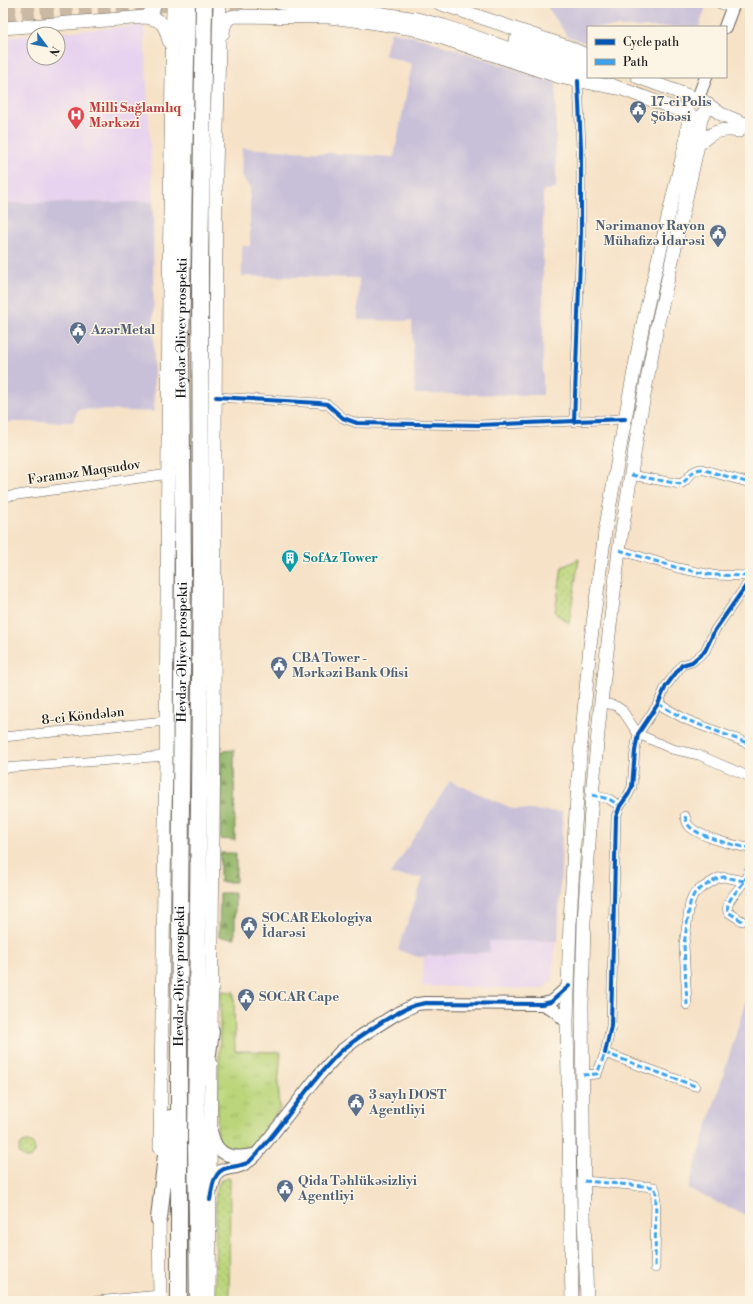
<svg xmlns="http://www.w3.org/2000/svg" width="753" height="1304" font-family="'Libre Bodoni',serif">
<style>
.built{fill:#e7d2ef}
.industrial{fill:#c8bfd8}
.grass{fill:url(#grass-dots);stroke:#6c784b}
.forest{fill:url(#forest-firs);stroke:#586943}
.park{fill:url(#park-tufts);stroke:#6c784b}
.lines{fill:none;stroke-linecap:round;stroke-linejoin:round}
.secondary-tunnel{stroke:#cabaa5;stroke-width:13;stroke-dasharray:13 6;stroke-linecap:butt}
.minor-casing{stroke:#686158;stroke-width:10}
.tertiary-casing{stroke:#686158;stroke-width:14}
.secondary-casing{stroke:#686158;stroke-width:14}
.trunk-casing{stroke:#686158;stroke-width:18}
.minor{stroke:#fff;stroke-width:9}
.tertiary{stroke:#fff;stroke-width:12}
.secondary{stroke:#fff;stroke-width:13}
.trunk{stroke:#fff;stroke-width:16}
.quiet{stroke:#3da2ea;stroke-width:3;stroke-dasharray:6 3;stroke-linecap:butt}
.cycleway-casing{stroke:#fcf5e5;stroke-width:6}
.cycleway{stroke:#0057b8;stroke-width:4}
.labels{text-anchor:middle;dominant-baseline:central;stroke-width:3;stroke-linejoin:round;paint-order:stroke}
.service-label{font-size:13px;font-weight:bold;fill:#4e5e75;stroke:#fcf5e5;text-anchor:start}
.health-label{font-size:13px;font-weight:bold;fill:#be3a42;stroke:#fcf5e5;text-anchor:start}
.street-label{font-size:13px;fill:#1c1c1c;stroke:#fcf5e5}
.culture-label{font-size:13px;font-weight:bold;fill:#0d838f;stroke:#fcf5e5;text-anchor:start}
</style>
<defs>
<pattern id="grass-dots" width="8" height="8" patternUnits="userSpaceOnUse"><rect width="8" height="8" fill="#bbd57a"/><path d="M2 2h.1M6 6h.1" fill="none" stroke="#a0b669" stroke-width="1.8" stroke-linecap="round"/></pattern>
<pattern id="forest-firs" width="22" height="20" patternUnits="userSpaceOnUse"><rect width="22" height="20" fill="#94b66a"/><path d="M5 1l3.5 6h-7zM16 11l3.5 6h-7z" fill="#789356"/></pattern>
<pattern id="park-tufts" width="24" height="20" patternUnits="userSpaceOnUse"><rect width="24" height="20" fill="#bbd57a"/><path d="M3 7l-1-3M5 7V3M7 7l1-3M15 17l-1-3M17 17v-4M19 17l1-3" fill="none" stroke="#a0b669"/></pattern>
</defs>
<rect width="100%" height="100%" fill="#fcf5e5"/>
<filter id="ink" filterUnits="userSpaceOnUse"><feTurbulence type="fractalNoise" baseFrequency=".025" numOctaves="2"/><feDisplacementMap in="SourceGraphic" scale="8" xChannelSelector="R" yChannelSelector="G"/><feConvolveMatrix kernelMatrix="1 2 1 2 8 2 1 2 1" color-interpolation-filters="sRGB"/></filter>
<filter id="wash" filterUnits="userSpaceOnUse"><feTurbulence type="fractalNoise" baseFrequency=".012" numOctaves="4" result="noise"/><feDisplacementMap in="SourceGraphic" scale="16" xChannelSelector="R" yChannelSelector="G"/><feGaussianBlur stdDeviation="0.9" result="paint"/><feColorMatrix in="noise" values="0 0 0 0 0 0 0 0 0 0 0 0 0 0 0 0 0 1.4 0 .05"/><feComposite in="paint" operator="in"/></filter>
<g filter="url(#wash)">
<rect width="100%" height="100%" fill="#f6e2c7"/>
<path class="built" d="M144,25L153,202L3,203V37L34,35V58H58V34H43Z
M489,941H555L553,980L542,989L422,986L424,957L489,952Z"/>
<path class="industrial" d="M545,3H696L706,7L699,27H588V44L567,36Z
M391,31L427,40L556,83V189L543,190V395L415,394L412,321L358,320L359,278L242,276V246H250V188L241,175L242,148L394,157L412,64L384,55Z
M153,202L154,412L78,409L73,422H3V203Z
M450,781L514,809L563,812L558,941H489L490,952L418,957L398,950L423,878L390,875Z
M750,988V1217L688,1189Z"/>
<path class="grass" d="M579,559L569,623L555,613L562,567Z
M19 1150a8 8 0 1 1 16 0a8 8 0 1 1-16 0Z
M230,1178L229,1301H215L216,1190L221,1180Z"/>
<path class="forest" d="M234,750L235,840L220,839L221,751Z
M220,853H236V882H220Z
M220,893H235V938L219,937Z"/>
<path class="park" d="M221,991L234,992L235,1051L281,1052L278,1083L280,1108L254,1143L244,1151C228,1150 224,1150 217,1136Z"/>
</g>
<g filter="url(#ink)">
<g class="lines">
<path class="secondary-tunnel" d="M3,7L57,3
M3,17L118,7L244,3"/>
<g class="minor-casing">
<path id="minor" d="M718,3L732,8
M216,397L319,403L327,404L343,418L357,423L479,425L625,419
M574,422L581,233V147L578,81
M631,475L680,484C691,479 687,472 701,469L750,483
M3,497L169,474
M619,550L678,568L712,575L750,576
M601,702L616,706L622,710L638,734L672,749L699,755L750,777
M658,704L687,720L750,744
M3,737L166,721
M3,768L166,756
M592,795L609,799L620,806
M685,816C686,820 687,824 690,827C700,837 736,846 750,848
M742,921L728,912C725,901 737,892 743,883C746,879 748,873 750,868
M687,1005L684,945L690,903L694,894L700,889L718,878L724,877L744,881
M605,1053L611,1026L616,817L620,806L628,795L632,787L635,751L638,734L658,704L666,686L682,665L692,662L705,651L715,630L750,580
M583,1075L597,1074L605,1053L695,1086
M584,1181L654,1187L656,1192L655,1268
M96,1301L160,1295"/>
</g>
<g class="tertiary-casing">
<path id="tertiary" d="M725,27L734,3
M698,98L706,77
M542,1004L554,1010L567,1022
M212,1134C217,1157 233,1159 254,1155
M212,1189C216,1169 220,1170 237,1167C245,1165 250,1161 256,1155L319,1075L341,1051L361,1036L396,1014L417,1004L426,1003L542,1004L551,1002L569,986"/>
</g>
<g class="secondary-casing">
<path id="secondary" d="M279,3L328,6L417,19L444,26L587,76
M439,3L568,47L588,56
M146,17L153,10L155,3
M3,28L146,17C163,20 165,25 169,41
M223,33C224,25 226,17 235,16L329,17L370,22L414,29L440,37L560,77L618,88
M515,41L564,57L588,63
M638,77L694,98
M611,85L687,113L695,118C704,117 708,110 703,101C697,97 691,97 687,103V113
M703,101L721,114L750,126
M698,145C711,132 720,128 739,131
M211,1041L214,732L216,170L220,3
M160,1147L166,756L169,283L173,3
M159,1209L160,1301
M209,1301L211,1065
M572,1301L567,1022L570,922L575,826L580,755L590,646L605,532L625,419L643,324L686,141L689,115
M587,1301L584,1215L582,1007L584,922L592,795L601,702L619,550L640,417L657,327L698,145L701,116"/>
</g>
<g class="trunk-casing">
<g id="trunk">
<path d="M205,1076L211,1031"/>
<path d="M159,1219L170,1118"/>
<path id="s1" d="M179,1301V1039L183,565L181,352L187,3"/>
<path d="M198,1301L196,1139L201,566L200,267L204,3"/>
</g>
</g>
<use href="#minor" class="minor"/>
<use href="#tertiary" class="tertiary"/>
<use href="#secondary" class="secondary"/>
<use href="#trunk" class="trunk"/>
<path class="quiet" d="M631,475L680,484C691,479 687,472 701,469L750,483
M619,550L678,568L712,575L750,576
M658,704L687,720L750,744
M592,795L609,799L620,806
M685,816C686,820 687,824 690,827C700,837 736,846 750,848
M742,921L728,912C725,901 737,892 743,883C746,879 748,873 750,868
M687,1005L684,945L690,903L694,894L700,889L718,878L724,877L744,881
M583,1075L597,1074L605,1053L695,1086
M584,1181L654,1187L656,1192L655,1268"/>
<g class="cycleway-casing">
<path id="cycleway" d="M216,397L319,403L327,404L343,418L357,423L479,425L625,419
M574,422L581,233V147L578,81
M605,1053L611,1026L616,817L620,806L628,795L632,787L635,751L638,734L658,704L666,686L682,665L692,662L705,651L715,630L750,580
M210,1200C212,1188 213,1171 227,1168C235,1166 242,1166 249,1162C283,1128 306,1085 340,1052C353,1041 368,1031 382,1022C397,1013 410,1005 426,1003L542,1004L551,1002L569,986"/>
</g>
<use href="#cycleway" class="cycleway"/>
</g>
</g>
<defs>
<g id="civic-pin" transform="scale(0.9)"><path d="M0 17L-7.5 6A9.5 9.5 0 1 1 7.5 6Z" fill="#5c6f8a" stroke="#fcf5e5"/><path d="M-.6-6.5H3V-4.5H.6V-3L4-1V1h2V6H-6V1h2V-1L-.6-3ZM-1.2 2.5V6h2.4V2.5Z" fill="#fff"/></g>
<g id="hospital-pin" transform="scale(0.9)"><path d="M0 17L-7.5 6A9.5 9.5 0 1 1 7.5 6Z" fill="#e0444e" stroke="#fcf5e5"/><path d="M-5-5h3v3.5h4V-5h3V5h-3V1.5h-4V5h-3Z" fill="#fff"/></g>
<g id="building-pin" transform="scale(0.9)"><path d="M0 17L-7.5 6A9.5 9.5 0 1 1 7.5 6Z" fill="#0f9aa8" stroke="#fcf5e5"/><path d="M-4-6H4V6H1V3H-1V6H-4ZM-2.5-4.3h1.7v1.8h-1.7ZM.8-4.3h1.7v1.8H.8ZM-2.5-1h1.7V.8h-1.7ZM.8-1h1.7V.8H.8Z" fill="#fff"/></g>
</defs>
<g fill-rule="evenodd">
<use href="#civic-pin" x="638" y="109"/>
<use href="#hospital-pin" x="76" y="115"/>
<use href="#civic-pin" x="718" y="233"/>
<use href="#civic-pin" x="78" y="330"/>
<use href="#building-pin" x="290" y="558"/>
<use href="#civic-pin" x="279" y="665"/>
<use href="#civic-pin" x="249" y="925"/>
<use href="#civic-pin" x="246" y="997"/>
<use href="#civic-pin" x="356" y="1102"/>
<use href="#civic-pin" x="285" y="1188"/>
</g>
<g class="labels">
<g class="service-label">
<text x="651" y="102">17-ci Polis<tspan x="651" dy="15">Şöbəsi</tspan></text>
<text x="705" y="226" text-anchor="end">Nərimanov Rayon<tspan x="705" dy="15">Mühafizə İdarəsi</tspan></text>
<text x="91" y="330">AzərMetal</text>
<text x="292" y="658">CBA Tower -<tspan x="292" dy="15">Mərkəzi Bank Ofisi</tspan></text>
<text x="262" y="918">SOCAR Ekologiya<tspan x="262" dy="15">İdarəsi</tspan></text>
<text x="259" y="997">SOCAR Cape</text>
<text x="369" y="1095">3 saylı DOST<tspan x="369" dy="15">Agentliyi</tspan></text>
<text x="298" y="1181">Qida Təhlükəsizliyi<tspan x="298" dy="15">Agentliyi</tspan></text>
</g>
<g class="health-label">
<text x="89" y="108">Milli Sağlamlıq<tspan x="89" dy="15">Mərkəzi</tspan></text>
</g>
<g class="street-label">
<text stroke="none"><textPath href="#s1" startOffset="973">Heydər Əliyev prospekti</textPath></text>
<text transform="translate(84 472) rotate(-8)">Fəraməz Maqsudov</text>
<text stroke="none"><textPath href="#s1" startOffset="649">Heydər Əliyev prospekti</textPath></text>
<text transform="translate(83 716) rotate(-6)">8-ci Köndələn</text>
<text stroke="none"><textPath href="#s1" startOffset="325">Heydər Əliyev prospekti</textPath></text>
</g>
<g class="culture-label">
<text x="303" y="558">SofAz Tower</text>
</g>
</g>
<rect width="753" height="1304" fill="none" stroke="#fcf5e5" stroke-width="16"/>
<rect x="587" y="26" width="140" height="52" fill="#fcf5e5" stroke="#a29e95"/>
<rect x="595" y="39" width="20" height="6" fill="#0057b8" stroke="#a29e95"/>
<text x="623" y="46" font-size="12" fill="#1c1c1c">Cycle path</text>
<rect x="595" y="59" width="20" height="6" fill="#3da2ea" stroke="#a29e95"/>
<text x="623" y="66" font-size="12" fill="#1c1c1c">Path</text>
<g transform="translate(46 46) rotate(122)"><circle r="19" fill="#fcf5e5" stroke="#a29e95"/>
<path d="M0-3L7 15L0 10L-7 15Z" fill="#1f6fb2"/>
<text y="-6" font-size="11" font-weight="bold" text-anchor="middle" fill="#1c1c1c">N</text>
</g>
</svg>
